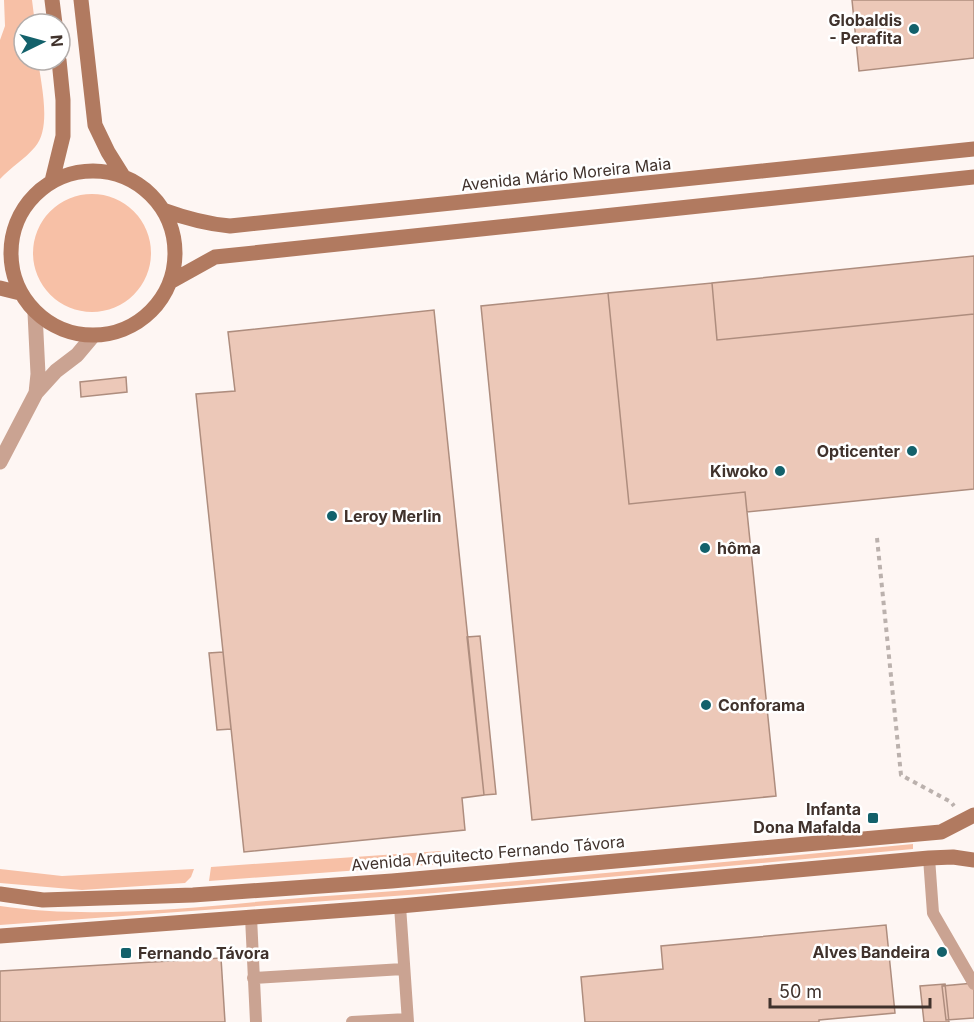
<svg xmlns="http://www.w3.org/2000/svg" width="974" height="1022" font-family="Inter,sans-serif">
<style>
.green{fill:#f7c0a6}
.building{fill:#ecc8b8;stroke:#ae8d7e;stroke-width:1.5}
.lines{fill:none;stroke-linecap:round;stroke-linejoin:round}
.path{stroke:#bbb1ad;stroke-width:4;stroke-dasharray:4.5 4.5;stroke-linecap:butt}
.service{stroke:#caa392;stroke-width:12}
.tertiary{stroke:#caa392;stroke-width:15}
.secondary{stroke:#b17a60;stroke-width:15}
.poi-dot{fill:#13616b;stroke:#fff;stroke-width:2}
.labels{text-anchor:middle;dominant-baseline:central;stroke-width:5;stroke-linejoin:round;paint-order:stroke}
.poi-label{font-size:16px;font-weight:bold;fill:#40322c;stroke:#fff;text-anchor:end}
.street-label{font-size:16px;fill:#40322c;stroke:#fff}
</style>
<rect width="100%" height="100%" fill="#fef6f3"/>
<path class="green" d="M4,0H32L35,24H24V60H38C41,84 52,128 35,147C25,159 11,167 0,179V40L5,26Z
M33 253a59 59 0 1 1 118 0a59 59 0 1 1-118 0Z
M913,844V849L435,893L0,925V906C101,921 211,905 312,897C513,883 713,863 913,844Z
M441,851L443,864L209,881L211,867Z
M0,869L62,876L194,869L191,877L185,883L82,890L0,883Z"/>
<path class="building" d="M852,0H974V58L859,71Z
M974,256V314L717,340L712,283Z
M712,283L717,340L974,314V489L747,512L745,492L629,504L608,293Z
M608,293L629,504L745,492L776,796L532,820L481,306Z
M434,310L484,795L462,798L465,830L244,852L196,394L235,391L228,332Z
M126,377L127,392L81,397L80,382Z
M480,636L496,794L484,795L467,637Z
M223,652L231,729L217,730L209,653Z
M886,925L895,1013L819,1020V1022H585L581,977L663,969L661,946Z
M221,958L225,1022H0V971Z
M974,983V1018L946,1020L942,986Z
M945,984L949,1022H924L920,986Z"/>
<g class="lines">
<path class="path" d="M877,538L901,775L951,802L954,806"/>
<path class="service" d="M929,858L933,913L974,984
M400,906L408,1022
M251,917L256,1022
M253,978L403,969
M352,1022L407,1019"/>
<path class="tertiary" d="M35,313L38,374L36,393
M0,462L36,393L56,371L77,355L93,336"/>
<path class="secondary" d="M52,0L55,24
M81,0L95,125L108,152L123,176
M11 253a82 82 0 1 1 164 0a82 82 0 1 1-164 0Z
M52,181L63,136V100L59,60
M163,210C185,218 206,224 230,226L974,149
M170,282L215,257L974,177
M0,288L20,293
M0,894L43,900L193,895L392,881L941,832L974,815
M0,936L400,906L929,858L953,857L974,860"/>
</g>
<g class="poi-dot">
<circle cx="914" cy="29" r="6"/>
<circle cx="912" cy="451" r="6"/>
<circle cx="780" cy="471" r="6"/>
<circle cx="332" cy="516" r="6"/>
<circle cx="705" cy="548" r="6"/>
<circle cx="706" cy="705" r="6"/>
<rect x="867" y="812" width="12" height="12" rx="3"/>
<circle cx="942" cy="952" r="6"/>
<rect x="120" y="947" width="12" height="12" rx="3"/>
</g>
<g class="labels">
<g class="poi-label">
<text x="902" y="20">Globaldis<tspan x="902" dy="18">- Perafita</tspan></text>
<text x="900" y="451">Opticenter</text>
<text x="768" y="471">Kiwoko</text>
<text x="344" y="516" text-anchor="start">Leroy Merlin</text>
<text x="717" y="548" text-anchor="start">hôma</text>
<text x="718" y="705" text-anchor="start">Conforama</text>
<text x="861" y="809">Infanta<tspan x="861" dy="18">Dona Mafalda</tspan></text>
<text x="930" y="952">Alves Bandeira</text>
<text x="138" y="953" text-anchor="start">Fernando Távora</text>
</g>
<g class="street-label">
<text transform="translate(566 174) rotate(-6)">Avenida Mário Moreira Maia</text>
<text transform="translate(488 853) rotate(-5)">Avenida Arquitecto Fernando Távora</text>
</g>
</g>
<g transform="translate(42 42) rotate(85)"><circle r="28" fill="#ffffff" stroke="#b3adab" stroke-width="1.5"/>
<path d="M0-4.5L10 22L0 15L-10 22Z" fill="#13616b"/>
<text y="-9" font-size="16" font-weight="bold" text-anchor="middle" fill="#40322c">N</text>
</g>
<path d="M770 998v9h160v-9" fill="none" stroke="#40322c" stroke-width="3"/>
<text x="779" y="998" font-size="18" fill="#40322c" stroke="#ffffff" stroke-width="4.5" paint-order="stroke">50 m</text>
</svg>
